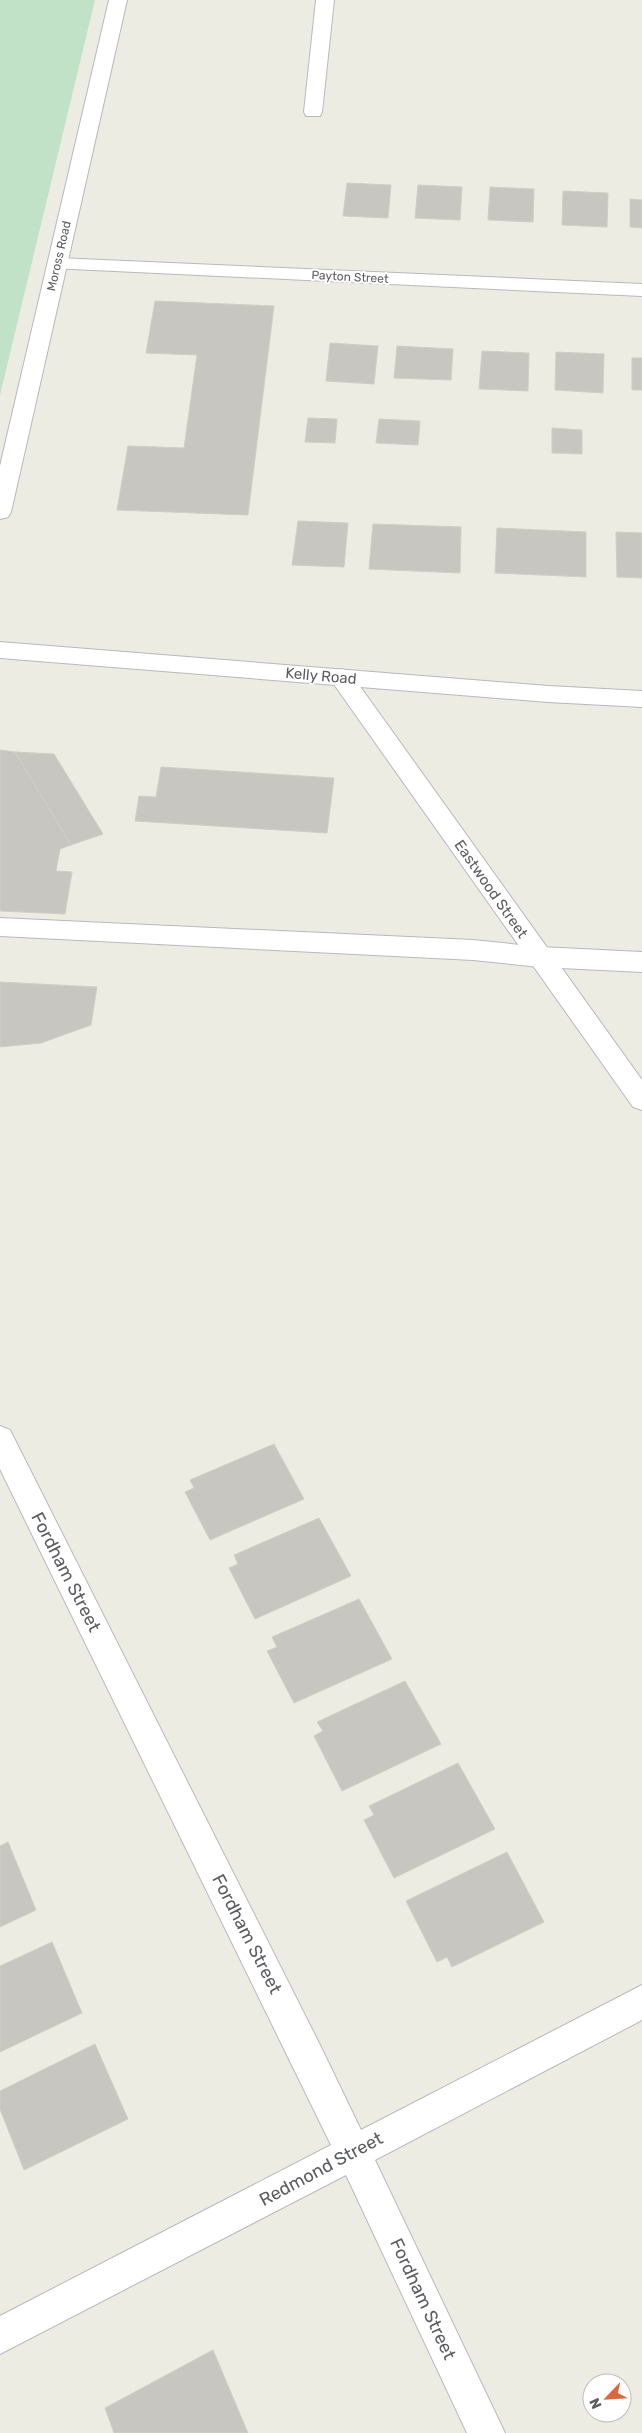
<svg xmlns="http://www.w3.org/2000/svg" width="642" height="2433" font-family="Rubik,sans-serif">
<style>
.green{fill:#c2e2c8}
.building{fill:#c8c6c0;stroke:#d0cfc2}
.lines{fill:none;stroke-linecap:round;stroke-linejoin:round}
.lane-casing{stroke:#b8b9be;stroke-width:2}
.street-casing{stroke:#b8b9be;stroke-width:2}
.secondary-casing{stroke:#b7b8be;stroke-width:2}
.lane{fill:#fff;fill-rule:evenodd}
.street{fill:#fff;fill-rule:evenodd}
.secondary{fill:#fff;fill-rule:evenodd}
.labels{text-anchor:middle;dominant-baseline:central;stroke-width:4;stroke-linejoin:round;paint-order:stroke}
.far-street-label{font-size:12px;fill:#5b5d62;stroke:#fff}
.street-label{font-size:15px;fill:#5b5d62;stroke:#fff}
.near-street-label{font-size:18px;fill:#5b5d62;stroke:#fff}
</style>
<rect width="100%" height="100%" fill="#ecece3"/>
<path class="green" d="M0,0H95L0,395Z"/>
<path class="building" d="M347,183L391,185L388,218L343,216Z
M418,185L462,187L460,220L415,218Z
M490,187L534,189L533,222L488,220Z
M563,191L608,193L607,227L562,225Z
M630,199L642,200V228L630,227Z
M155,301L274,306L248,515L117,510L128,446L184,448L197,355L146,353Z
M330,343L378,346L374,384L326,381Z
M397,346L453,349L451,380L394,378Z
M482,351L529,353L528,391L479,389Z
M556,352L604,354L603,393L555,390Z
M632,358H642V390H632Z
M308,418L337,419L335,443L305,442Z
M379,419L420,421L418,445L376,443Z
M552,428L582,430V454L552,453Z
M298,521L348,523L344,567L292,565Z
M373,524L461,527L460,573L369,569Z
M497,528L586,532V577L495,573Z
M616,532L642,533V578L617,577Z
M0,750L15,752L71,845L60,849L56,871L72,872L65,914L0,911Z
M15,752L54,754L103,834L71,845Z
M161,767L334,778L327,833L135,821L139,796L156,797Z
M0,982L97,987L91,1025L41,1043L0,1047Z
M274,1444L304,1499L210,1540L185,1492L194,1488L190,1480Z
M319,1518L351,1576L255,1619L229,1568L238,1564L234,1555Z
M359,1599L392,1659L294,1703L267,1651L277,1647L272,1637Z
M405,1681L441,1744L342,1791L314,1736L323,1731L317,1722Z
M458,1763L495,1829L394,1878L364,1820L374,1815L369,1806Z
M8,1842L36,1910L0,1927V1846Z
M507,1852L544,1922L452,1967L447,1957L437,1962L406,1901Z
M52,1942L82,2013L0,2052V1966Z
M95,2044L128,2119L24,2170L0,2109V2091Z
M213,2350L248,2433H114L105,2408Z"/>
<g class="lines">
<g class="lane-casing">
<path id="lane" d="M316,0H334L322,112L320,116H306L304,112Z
M0,918L473,940L540,947L642,952V972L540,967L473,960L0,936Z"/>
</g>
<g class="street-casing">
<path id="street" d="M58,258L642,284V296L51,268L48,264L51,260Z
M341,669L349,671L642,1080V1110L633,1107L333,683L329,677L333,671Z
M0,1426L10,1430L320,2045L361,2130L642,1985V2020L375,2160L505,2433H467L346,2175L0,2354V2316L331,2145L0,1469Z"/>
</g>
<g class="secondary-casing">
<path id="secondary" d="M109,0H127L11,512L8,517L0,519V466Z
M0,642L548,686L642,691V707L548,702L0,658Z"/>
</g>
<use href="#lane" class="lane"/>
<use href="#street" class="street"/>
<use href="#secondary" class="secondary"/>
</g>
<g class="labels">
<g class="far-street-label">
<text transform="translate(59 256) rotate(-77)">Moross Road</text>
<text transform="translate(350 277) rotate(3)">Payton Street</text>
</g>
<g class="street-label">
<text transform="translate(321 676) rotate(5)">Kelly Road</text>
<text transform="translate(491 889) rotate(55)">Eastwood Street</text>
</g>
<g class="near-street-label">
<text transform="translate(66 1572) rotate(63)">Fordham Street</text>
<text transform="translate(247 1934) rotate(63)">Fordham Street</text>
<text transform="translate(321 2169) rotate(-28)">Redmond Street</text>
<text transform="translate(423 2299) rotate(65)">Fordham Street</text>
</g>
</g>
<g transform="translate(607 2398) rotate(245)"><circle r="24" fill="#ffffff" stroke="#bdbec0"/>
<path d="M0-4L9 19L0 12L-9 19Z" fill="#d8683d"/>
<text y="-8" font-size="14" font-weight="bold" text-anchor="middle" fill="#5b5d62">N</text>
</g>
</svg>
